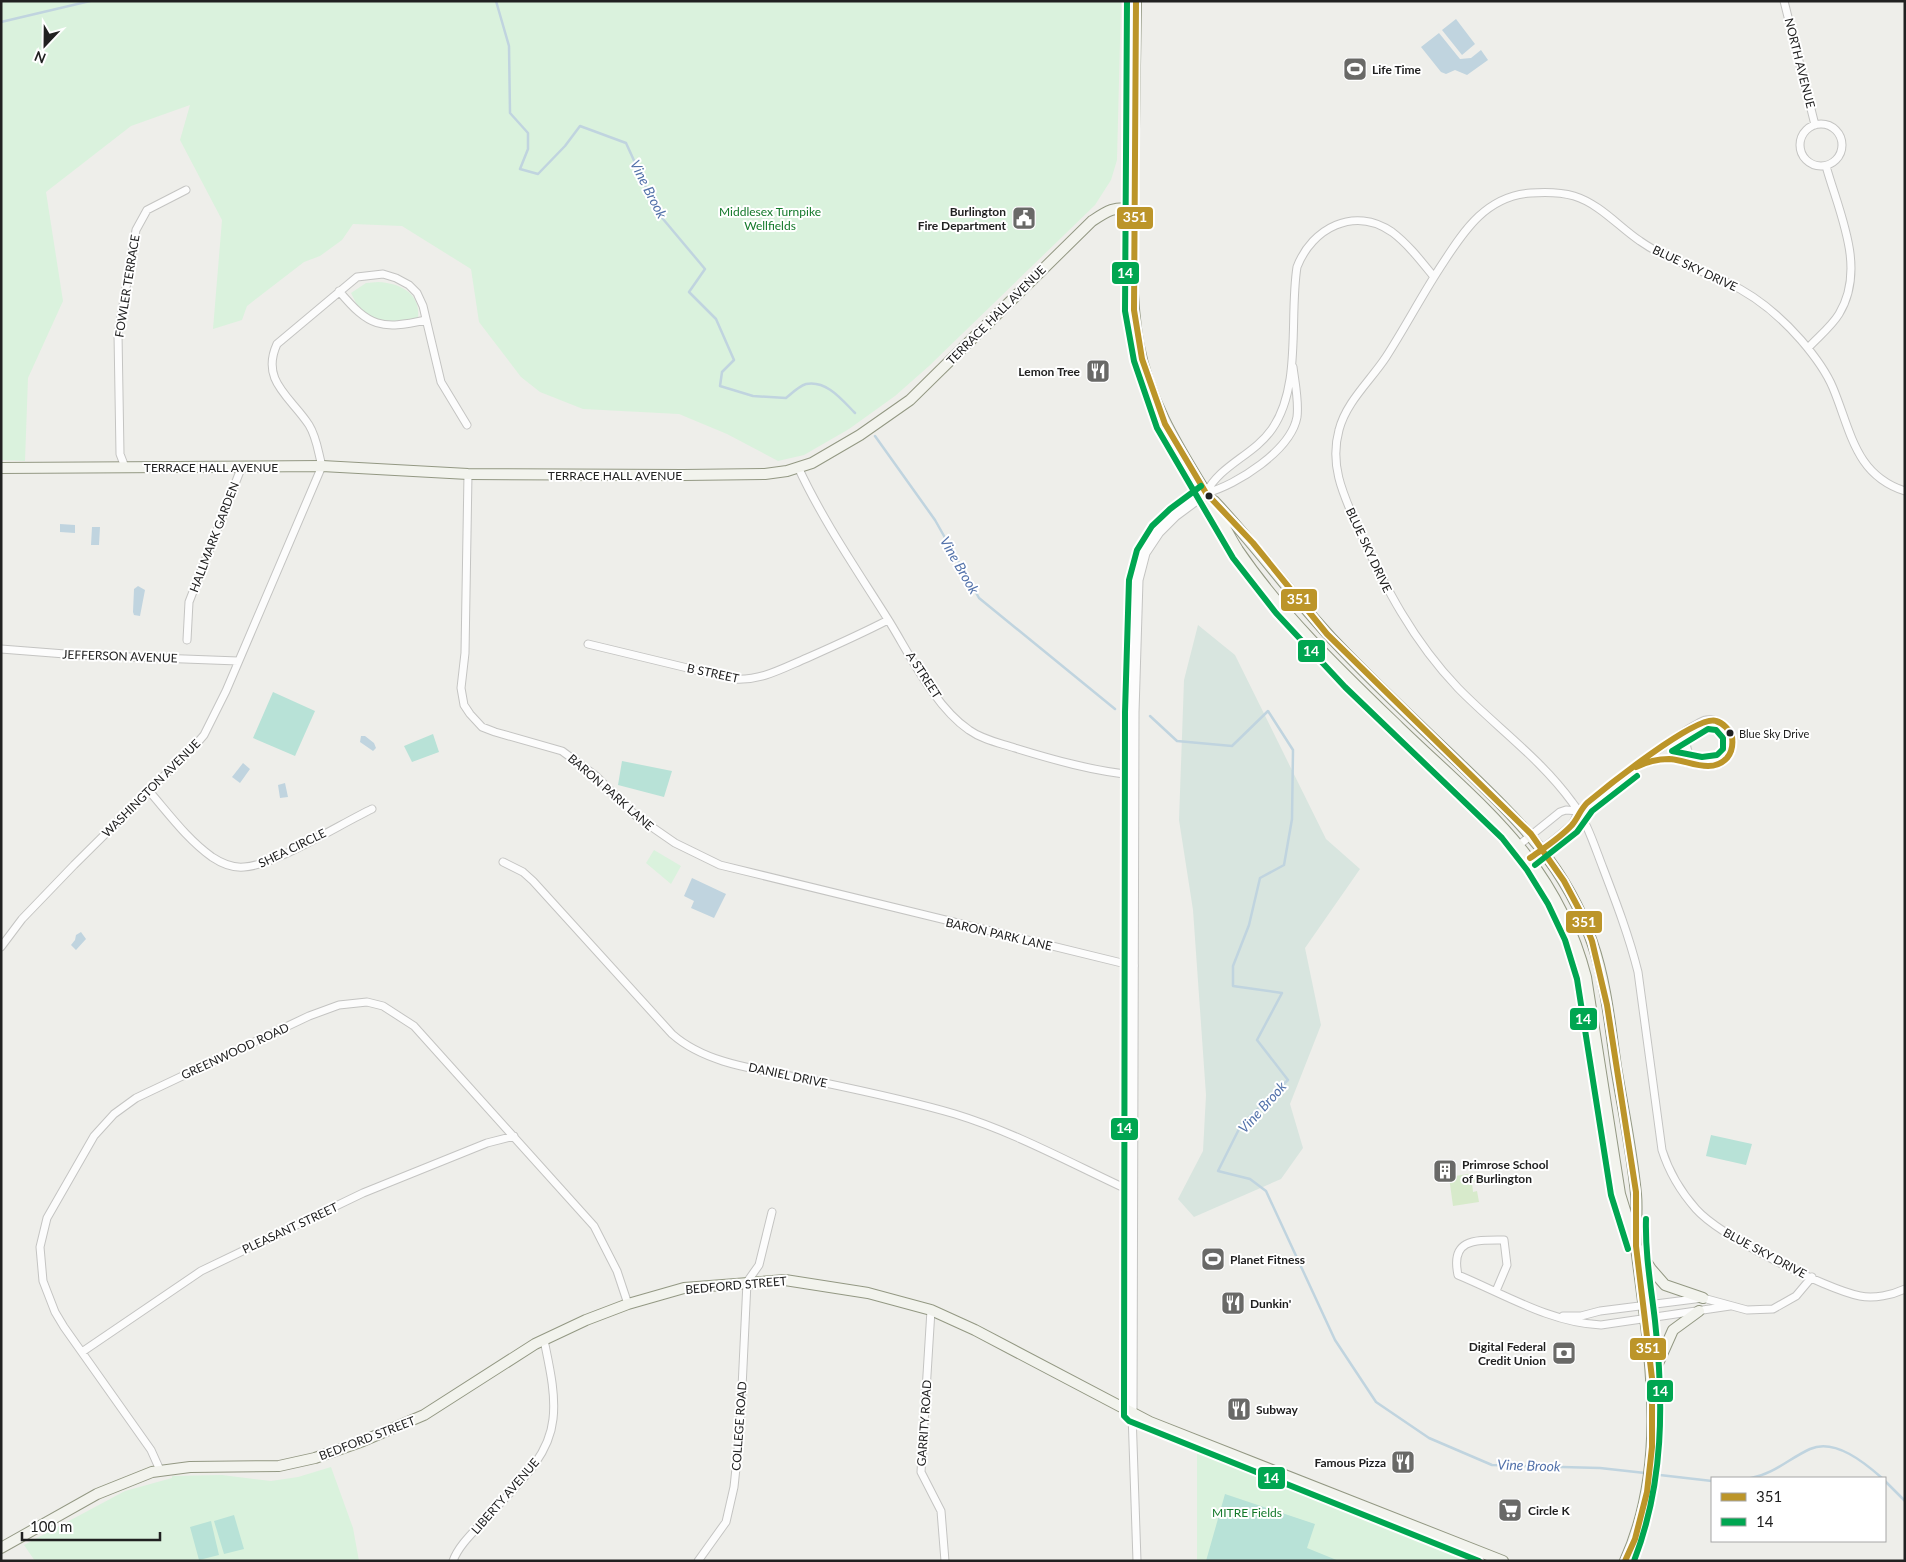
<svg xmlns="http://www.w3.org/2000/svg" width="1906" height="1562" font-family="Lato,sans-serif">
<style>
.grass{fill:#d7eacb}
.wetland{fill:#d8e5df}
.park{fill:#daf2dd}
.pitch{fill:#b8e2d7}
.water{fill:#c0d4df}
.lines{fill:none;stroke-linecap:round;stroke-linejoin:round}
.stream{stroke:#c0d4df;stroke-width:2.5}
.minor-casing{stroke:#c4c4c2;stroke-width:9}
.tertiary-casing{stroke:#c4c4c2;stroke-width:11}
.secondary-casing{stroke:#939883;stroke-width:12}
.minor{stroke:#fcfcfc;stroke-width:7}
.tertiary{stroke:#fcfcfc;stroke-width:9}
.secondary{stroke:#f2f3ed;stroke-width:10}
.bus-1-casing{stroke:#fff;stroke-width:10}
.bus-2-casing{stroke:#fff;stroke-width:10}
.bus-1{stroke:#bc9529;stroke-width:6}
.bus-2{stroke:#00a651;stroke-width:6}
.bus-dot{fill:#212121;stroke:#fff;stroke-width:2}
.labels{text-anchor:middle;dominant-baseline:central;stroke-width:4;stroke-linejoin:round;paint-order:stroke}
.bus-label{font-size:11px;fill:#212121;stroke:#fff;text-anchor:start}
.street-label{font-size:12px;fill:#212121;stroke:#fff}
.poi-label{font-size:12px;font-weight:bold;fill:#212121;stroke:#fff;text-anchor:start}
.park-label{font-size:12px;fill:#14792b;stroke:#fff}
.water-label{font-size:14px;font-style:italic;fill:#5372aa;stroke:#fff}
.line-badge{stroke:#fff;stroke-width:2}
.badge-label{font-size:14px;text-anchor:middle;font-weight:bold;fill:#fff}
</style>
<rect width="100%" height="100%" fill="#eeeeea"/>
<path class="grass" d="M1474,1173L1476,1182L1472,1183L1473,1192L1477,1191L1479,1202L1453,1206L1449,1177Z"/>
<path class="wetland" d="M1198,625L1235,655L1326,839L1360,869L1305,948L1321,1025L1290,1104L1303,1148L1281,1179L1194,1217L1178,1199L1203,1151L1206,1095L1193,910L1179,820L1184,680Z"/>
<path class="park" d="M1,1H1121L1117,160L1111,180L1095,205L929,366L895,396L849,429L804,455L778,461L727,434L679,414L583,409L540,392L521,377L479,322L471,269L402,226L353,224L342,240L320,256L304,262L247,306L242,320L213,329L222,220L180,140L190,105L131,126L46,192L63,301L28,378L25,461L1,460Z
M378,282C400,283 421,293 418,318L390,324L361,313L351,293L366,283Z
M654,850L681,866L671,884L646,863Z
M1197,1441L1503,1561H1197Z
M331,1467L353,1528L359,1561H35L24,1545L125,1491L172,1478V1476L222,1475L271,1481L298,1477Z"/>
<path class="pitch" d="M273,692L315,711L295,756L253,738Z
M433,734L439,752L412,762L404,746Z
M622,761L672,771L664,797L618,785Z
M1711,1135L1752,1144L1746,1165L1706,1156Z
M1225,1494L1315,1524L1307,1548L1339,1561H1206Z
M234,1515L244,1549L224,1554L214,1521Z
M211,1521L219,1555L199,1560L190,1527Z"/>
<path class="water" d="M1456,19L1475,44L1462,55L1442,30Z
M1439,33L1460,59L1471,58L1481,50L1488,60L1467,75L1455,70L1446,74L1441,72L1421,47Z
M60,524L75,525V533L60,532Z
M92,527H100L99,545H91Z
M138,586L145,590L140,616L134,615L133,612L134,589Z
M361,736H365L374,743L376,748L373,751L360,742Z
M243,763L250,769L240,783L232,777Z
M285,783L288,797L280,798L278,785Z
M692,878L726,894L714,918L691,908L694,901L684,896Z
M81,932L86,939L76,950L71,945L75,940L76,935Z"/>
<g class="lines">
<path class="stream" d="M496,1L509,46L510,113L528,133V149L520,169L538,174L565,146L580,126L626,143L658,213L705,269L689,292L716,319L734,360L722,372L720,386L753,396L786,398C791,394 799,386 806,384C827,380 842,400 855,413
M1,22L90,1
M875,436L935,520L979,598L1115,709
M1150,716L1177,741L1232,746L1268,711L1293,750L1292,819L1284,865L1260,878L1249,925L1233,966V986L1282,993L1257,1040L1288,1080L1241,1125L1218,1171L1250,1179L1266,1191L1335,1340L1376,1402L1429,1438L1492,1465L1600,1468L1645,1473
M1651,1474L1712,1481
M1751,1478C1774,1474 1790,1458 1810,1449C1835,1438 1865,1463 1882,1478
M1885,1481L1905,1501"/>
<g class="minor-casing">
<path id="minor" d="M1784,1L1815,125
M1800 145a21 21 0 1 1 42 0a21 21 0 1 1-42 0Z
M339,291C369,327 381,330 426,320
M1808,348C1818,337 1831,327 1839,314C1867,268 1839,213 1826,166
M125,467L120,454L118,334L136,230L147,210L186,190
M798,467C823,521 857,570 889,621C910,655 935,707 969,730C983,740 1000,743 1015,748C1054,760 1093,771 1134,775
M468,474L465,653L461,688L464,705L470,714L482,727L495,732L562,751L596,776L636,816L675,843L720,865L1134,966
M1905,491C1855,475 1851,431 1833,388C1826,371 1813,354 1801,340C1780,316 1755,295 1726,282C1697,268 1667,260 1640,241C1619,227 1600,204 1574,196C1560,192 1545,192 1531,193C1487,196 1465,229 1443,263C1423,293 1406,326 1386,357C1371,380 1346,402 1339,430C1329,466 1344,496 1358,528C1385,587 1413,641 1458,688C1495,726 1540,758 1572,802C1587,821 1594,845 1603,868C1616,902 1629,936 1638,972L1662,1150C1669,1172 1681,1192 1696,1209C1720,1236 1825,1289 1860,1296C1874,1299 1892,1295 1905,1289
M1206,493C1220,465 1254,455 1272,429C1302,386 1289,317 1297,267C1312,228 1354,206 1392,232C1408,244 1421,261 1434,277
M1206,493C1237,485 1291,450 1297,417C1299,401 1295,383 1293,367
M187,640L189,602L242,466
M588,644L733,679C761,681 781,669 807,658C834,646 861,634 888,620
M1,649L78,655L238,661
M1692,727C1683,739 1685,754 1697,763
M149,791C169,814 187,839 212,857C221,863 233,868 244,867C274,866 342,823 372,809
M1519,845L1560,812L1566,810L1579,811
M1530,858C1543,848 1557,838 1569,827C1575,823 1575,817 1579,811C1587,800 1693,722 1706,720C1717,718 1725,725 1731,734C1733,742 1733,750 1728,757C1714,775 1689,761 1670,759C1658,759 1646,762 1636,767
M503,862L523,872L533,881L672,1034C708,1066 765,1070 811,1080C859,1090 908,1100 955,1114C1017,1133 1074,1165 1133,1192
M1,947L22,919L74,865L198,742L204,735L226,691L322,466C318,452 317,438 309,425C291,397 260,381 277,344L357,277L383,274L396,278L409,285L417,293L423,306L441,382L467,425
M1496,1291L1507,1265L1504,1240C1476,1240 1450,1238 1458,1275C1504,1294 1551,1323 1601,1325L1730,1306
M931,1310L921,1472L941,1511L945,1561
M1563,1316H1581L1600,1311L1703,1298L1747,1310L1773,1309L1796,1296L1812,1277
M82,1352L201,1271L363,1193L487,1143L514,1136
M1132,1413L1137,1561
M160,1470L151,1450L64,1327L55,1312L43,1281L40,1247L47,1218L94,1136L114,1114L136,1098L309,1016L339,1005L367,1002L383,1006L414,1026L594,1226L617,1271L628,1304
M453,1561C459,1544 477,1529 488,1516C514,1488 549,1459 553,1419C556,1393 549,1365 544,1340
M698,1561L726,1522L734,1487L740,1430L747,1282L759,1265L772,1212"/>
</g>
<g class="tertiary-casing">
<path id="tertiary" d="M1132,1413L1134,712L1138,580L1145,553L1159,532L1175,516L1206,493"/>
</g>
<g class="secondary-casing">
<path id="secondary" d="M1136,1C1135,66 1134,130 1133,194C1132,243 1130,293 1138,342C1149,400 1175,442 1205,491C1217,511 1226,531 1238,550C1283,616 1342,672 1399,727C1481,806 1556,860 1586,977L1620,1194L1636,1246L1651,1269L1665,1285L1703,1298
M1,468L322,466L468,474L683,475L765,474L787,471L812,463L860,435L910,400L1092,221C1107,211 1114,206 1133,209
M1214,501C1257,546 1293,598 1337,644C1376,685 1418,724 1459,763C1516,818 1566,865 1592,942C1606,982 1610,1025 1616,1067C1623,1109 1632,1152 1636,1194C1638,1214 1634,1235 1637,1255C1650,1357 1669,1463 1625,1561
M1652,1377L1673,1330L1699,1311
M1,1548L97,1494L152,1472L190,1467L279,1466L315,1458L363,1441L424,1415L535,1344L586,1320L628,1304L684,1288L785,1280L868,1293L931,1310L975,1330L1150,1422L1503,1561"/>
</g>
<use href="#minor" class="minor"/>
<use href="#tertiary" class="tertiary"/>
<use href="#secondary" class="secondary"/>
<g class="bus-1-casing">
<path id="bus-1" d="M1136,1L1134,310L1142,359L1165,424L1206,493L1253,543L1327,634L1531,834L1564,881L1580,911L1592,941L1607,1005L1636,1192V1246L1652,1378V1447L1647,1492L1635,1539L1625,1561
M1530,858C1544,848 1560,838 1572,825C1578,818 1580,810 1587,803C1605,788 1697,714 1716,721C1723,723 1730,730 1732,737C1733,744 1732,752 1727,758C1711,775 1688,760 1669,759C1658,759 1646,762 1636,767"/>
</g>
<g class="bus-2-casing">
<path id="bus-2" d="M1127,1L1125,311L1134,361L1157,428L1233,558L1276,613L1345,687L1502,838L1527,870L1548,904L1565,940L1577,979L1611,1195L1628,1249
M1201,486L1170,509L1152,526L1137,550L1129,580L1125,712L1124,1416L1129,1421L1479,1561
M1708,729L1716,730L1723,738V749L1717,755L1702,757L1672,751Z
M1535,865L1577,832L1592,811L1637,776
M1634,1561C1664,1483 1664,1403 1655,1321C1651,1287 1645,1254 1646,1219"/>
</g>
<use href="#bus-1" class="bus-1"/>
<use href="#bus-2" class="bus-2"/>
</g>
<defs>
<g id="stadium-square" transform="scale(1.25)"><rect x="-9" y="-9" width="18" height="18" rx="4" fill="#696967" stroke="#fff"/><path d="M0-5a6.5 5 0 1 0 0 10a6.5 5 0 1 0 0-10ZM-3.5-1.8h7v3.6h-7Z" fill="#fff"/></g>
<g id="civic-square" transform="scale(1.25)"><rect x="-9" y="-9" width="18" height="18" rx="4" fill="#696967" stroke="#fff"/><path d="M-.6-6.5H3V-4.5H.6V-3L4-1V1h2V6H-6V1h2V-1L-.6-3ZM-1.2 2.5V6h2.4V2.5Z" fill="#fff"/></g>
<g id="restaurant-square" transform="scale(1.25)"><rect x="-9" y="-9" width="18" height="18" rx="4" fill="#696967" stroke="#fff"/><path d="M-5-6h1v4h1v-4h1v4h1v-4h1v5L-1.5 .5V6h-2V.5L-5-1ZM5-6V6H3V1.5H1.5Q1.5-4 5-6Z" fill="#fff"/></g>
<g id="building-square" transform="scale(1.25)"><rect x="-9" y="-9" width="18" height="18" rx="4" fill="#696967" stroke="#fff"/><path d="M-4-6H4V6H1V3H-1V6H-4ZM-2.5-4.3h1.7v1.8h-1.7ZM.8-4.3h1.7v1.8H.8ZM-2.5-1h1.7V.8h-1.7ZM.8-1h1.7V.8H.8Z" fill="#fff"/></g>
<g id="bank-square" transform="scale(1.25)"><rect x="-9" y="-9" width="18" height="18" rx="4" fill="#696967" stroke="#fff"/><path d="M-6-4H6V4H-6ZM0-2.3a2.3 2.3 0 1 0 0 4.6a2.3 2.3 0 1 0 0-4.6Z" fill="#fff"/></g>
<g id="supermarket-square" transform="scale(1.25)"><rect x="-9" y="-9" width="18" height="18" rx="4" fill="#696967" stroke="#fff"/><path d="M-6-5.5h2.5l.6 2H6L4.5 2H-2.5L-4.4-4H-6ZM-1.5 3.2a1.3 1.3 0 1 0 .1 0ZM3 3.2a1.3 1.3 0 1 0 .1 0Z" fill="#fff"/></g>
</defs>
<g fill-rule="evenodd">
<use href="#stadium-square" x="1355" y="69"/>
<use href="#civic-square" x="1024" y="218"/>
<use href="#restaurant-square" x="1098" y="371"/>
<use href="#building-square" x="1445" y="1171"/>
<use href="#stadium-square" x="1213" y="1259"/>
<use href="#restaurant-square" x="1233" y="1303"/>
<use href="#bank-square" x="1564" y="1353"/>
<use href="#restaurant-square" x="1239" y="1409"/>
<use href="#restaurant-square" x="1403" y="1462"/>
<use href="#supermarket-square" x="1510" y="1510"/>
</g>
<g class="bus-dot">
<circle cx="1209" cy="496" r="4.5"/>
<circle cx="1730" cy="733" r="4.5"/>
</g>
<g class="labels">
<g class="bus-label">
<text x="1739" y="733">Blue Sky Drive</text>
</g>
<g class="street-label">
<text transform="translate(1800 63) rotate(76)">NORTH AVENUE</text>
<text transform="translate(1695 268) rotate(25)">BLUE SKY DRIVE</text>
<text transform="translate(127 286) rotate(-81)">FOWLER TERRACE</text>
<text transform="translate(996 315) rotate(-45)">TERRACE HALL AVENUE</text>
<text x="211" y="467">TERRACE HALL AVENUE</text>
<text x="615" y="475">TERRACE HALL AVENUE</text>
<text transform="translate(214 537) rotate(-69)">HALLMARK GARDEN</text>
<text transform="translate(1369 550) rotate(65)">BLUE SKY DRIVE</text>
<text transform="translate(120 656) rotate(2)">JEFFERSON AVENUE</text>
<text transform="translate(713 673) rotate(12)">B STREET</text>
<text transform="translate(924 675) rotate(57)">A STREET</text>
<text transform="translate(151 788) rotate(-45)">WASHINGTON AVENUE</text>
<text transform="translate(611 792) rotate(41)">BARON PARK LANE</text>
<text transform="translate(292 848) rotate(-26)">SHEA CIRCLE</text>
<text transform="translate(999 934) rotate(13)">BARON PARK LANE</text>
<text transform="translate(235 1051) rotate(-25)">GREENWOOD ROAD</text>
<text transform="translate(788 1075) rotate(12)">DANIEL DRIVE</text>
<text transform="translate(290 1228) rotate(-25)">PLEASANT STREET</text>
<text transform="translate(1765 1253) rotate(28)">BLUE SKY DRIVE</text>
<text transform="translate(736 1285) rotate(-5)">BEDFORD STREET</text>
<text transform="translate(924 1423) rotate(-86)">GARRITY ROAD</text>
<text transform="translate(739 1426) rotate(-86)">COLLEGE ROAD</text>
<text transform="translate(367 1438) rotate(-21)">BEDFORD STREET</text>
<text transform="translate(505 1496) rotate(-49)">LIBERTY AVENUE</text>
</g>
<g class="poi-label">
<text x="1372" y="69">Life Time</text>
<text x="1006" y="211" text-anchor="end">Burlington<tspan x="1006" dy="14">Fire Department</tspan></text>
<text x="1080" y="371" text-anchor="end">Lemon Tree</text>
<text x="1462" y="1164">Primrose School<tspan x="1462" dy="14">of Burlington</tspan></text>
<text x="1230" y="1259">Planet Fitness</text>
<text x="1250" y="1303">Dunkin'</text>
<text x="1546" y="1346" text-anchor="end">Digital Federal<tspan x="1546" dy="14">Credit Union</tspan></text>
<text x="1256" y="1409">Subway</text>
<text x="1386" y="1462" text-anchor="end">Famous Pizza</text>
<text x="1528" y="1510">Circle K</text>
</g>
<g class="park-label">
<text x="770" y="211">Middlesex Turnpike<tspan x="770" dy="14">Wellfields</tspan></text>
<text x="1247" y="1512">MITRE Fields</text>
</g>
<g class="water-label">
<text transform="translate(649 189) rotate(63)">Vine Brook</text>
<text transform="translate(960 565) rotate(60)">Vine Brook</text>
<text transform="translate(1262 1107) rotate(-48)">Vine Brook</text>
<text transform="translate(1529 1465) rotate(2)">Vine Brook</text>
</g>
</g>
<g class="line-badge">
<rect x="1116" y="206" width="38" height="24" rx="5" fill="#bc9529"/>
<rect x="1111" y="261" width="29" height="24" rx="5" fill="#00a651"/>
<rect x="1280" y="588" width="38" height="24" rx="5" fill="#bc9529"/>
<rect x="1297" y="639" width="29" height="24" rx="5" fill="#00a651"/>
<rect x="1565" y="910" width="38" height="24" rx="5" fill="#bc9529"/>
<rect x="1569" y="1007" width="29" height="24" rx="5" fill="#00a651"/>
<rect x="1110" y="1117" width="29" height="24" rx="5" fill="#00a651"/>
<rect x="1629" y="1337" width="38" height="24" rx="5" fill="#bc9529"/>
<rect x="1646" y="1379" width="28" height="24" rx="5" fill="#00a651"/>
<rect x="1257" y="1466" width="29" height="24" rx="5" fill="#00a651"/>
</g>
<g class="badge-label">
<text x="1135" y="222">351</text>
<text x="1125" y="278">14</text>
<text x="1299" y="604">351</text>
<text x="1311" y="656">14</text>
<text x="1584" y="927">351</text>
<text x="1583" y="1024">14</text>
<text x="1124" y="1133">14</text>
<text x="1648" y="1353">351</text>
<text x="1660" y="1396">14</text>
<text x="1271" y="1483">14</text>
</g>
<rect width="1906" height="1562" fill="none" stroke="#212121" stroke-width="5"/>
<rect x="1711" y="1477" width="175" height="65" fill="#ffffff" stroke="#a6a6a6"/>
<rect x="1721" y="1493" width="25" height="8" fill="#bc9529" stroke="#a6a6a6"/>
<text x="1756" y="1502" font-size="15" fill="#212121">351</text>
<rect x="1721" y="1518" width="25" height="8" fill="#00a651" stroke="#a6a6a6"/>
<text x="1756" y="1527" font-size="15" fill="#212121">14</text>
<g transform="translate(45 45) rotate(202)" stroke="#ffffff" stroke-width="4" paint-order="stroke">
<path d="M0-4L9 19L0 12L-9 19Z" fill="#212121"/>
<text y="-8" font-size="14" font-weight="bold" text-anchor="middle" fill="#212121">N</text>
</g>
<path d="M22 1532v8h138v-8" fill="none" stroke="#212121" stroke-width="2.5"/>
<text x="30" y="1532" font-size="15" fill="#212121" stroke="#ffffff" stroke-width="4" paint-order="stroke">100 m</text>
</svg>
